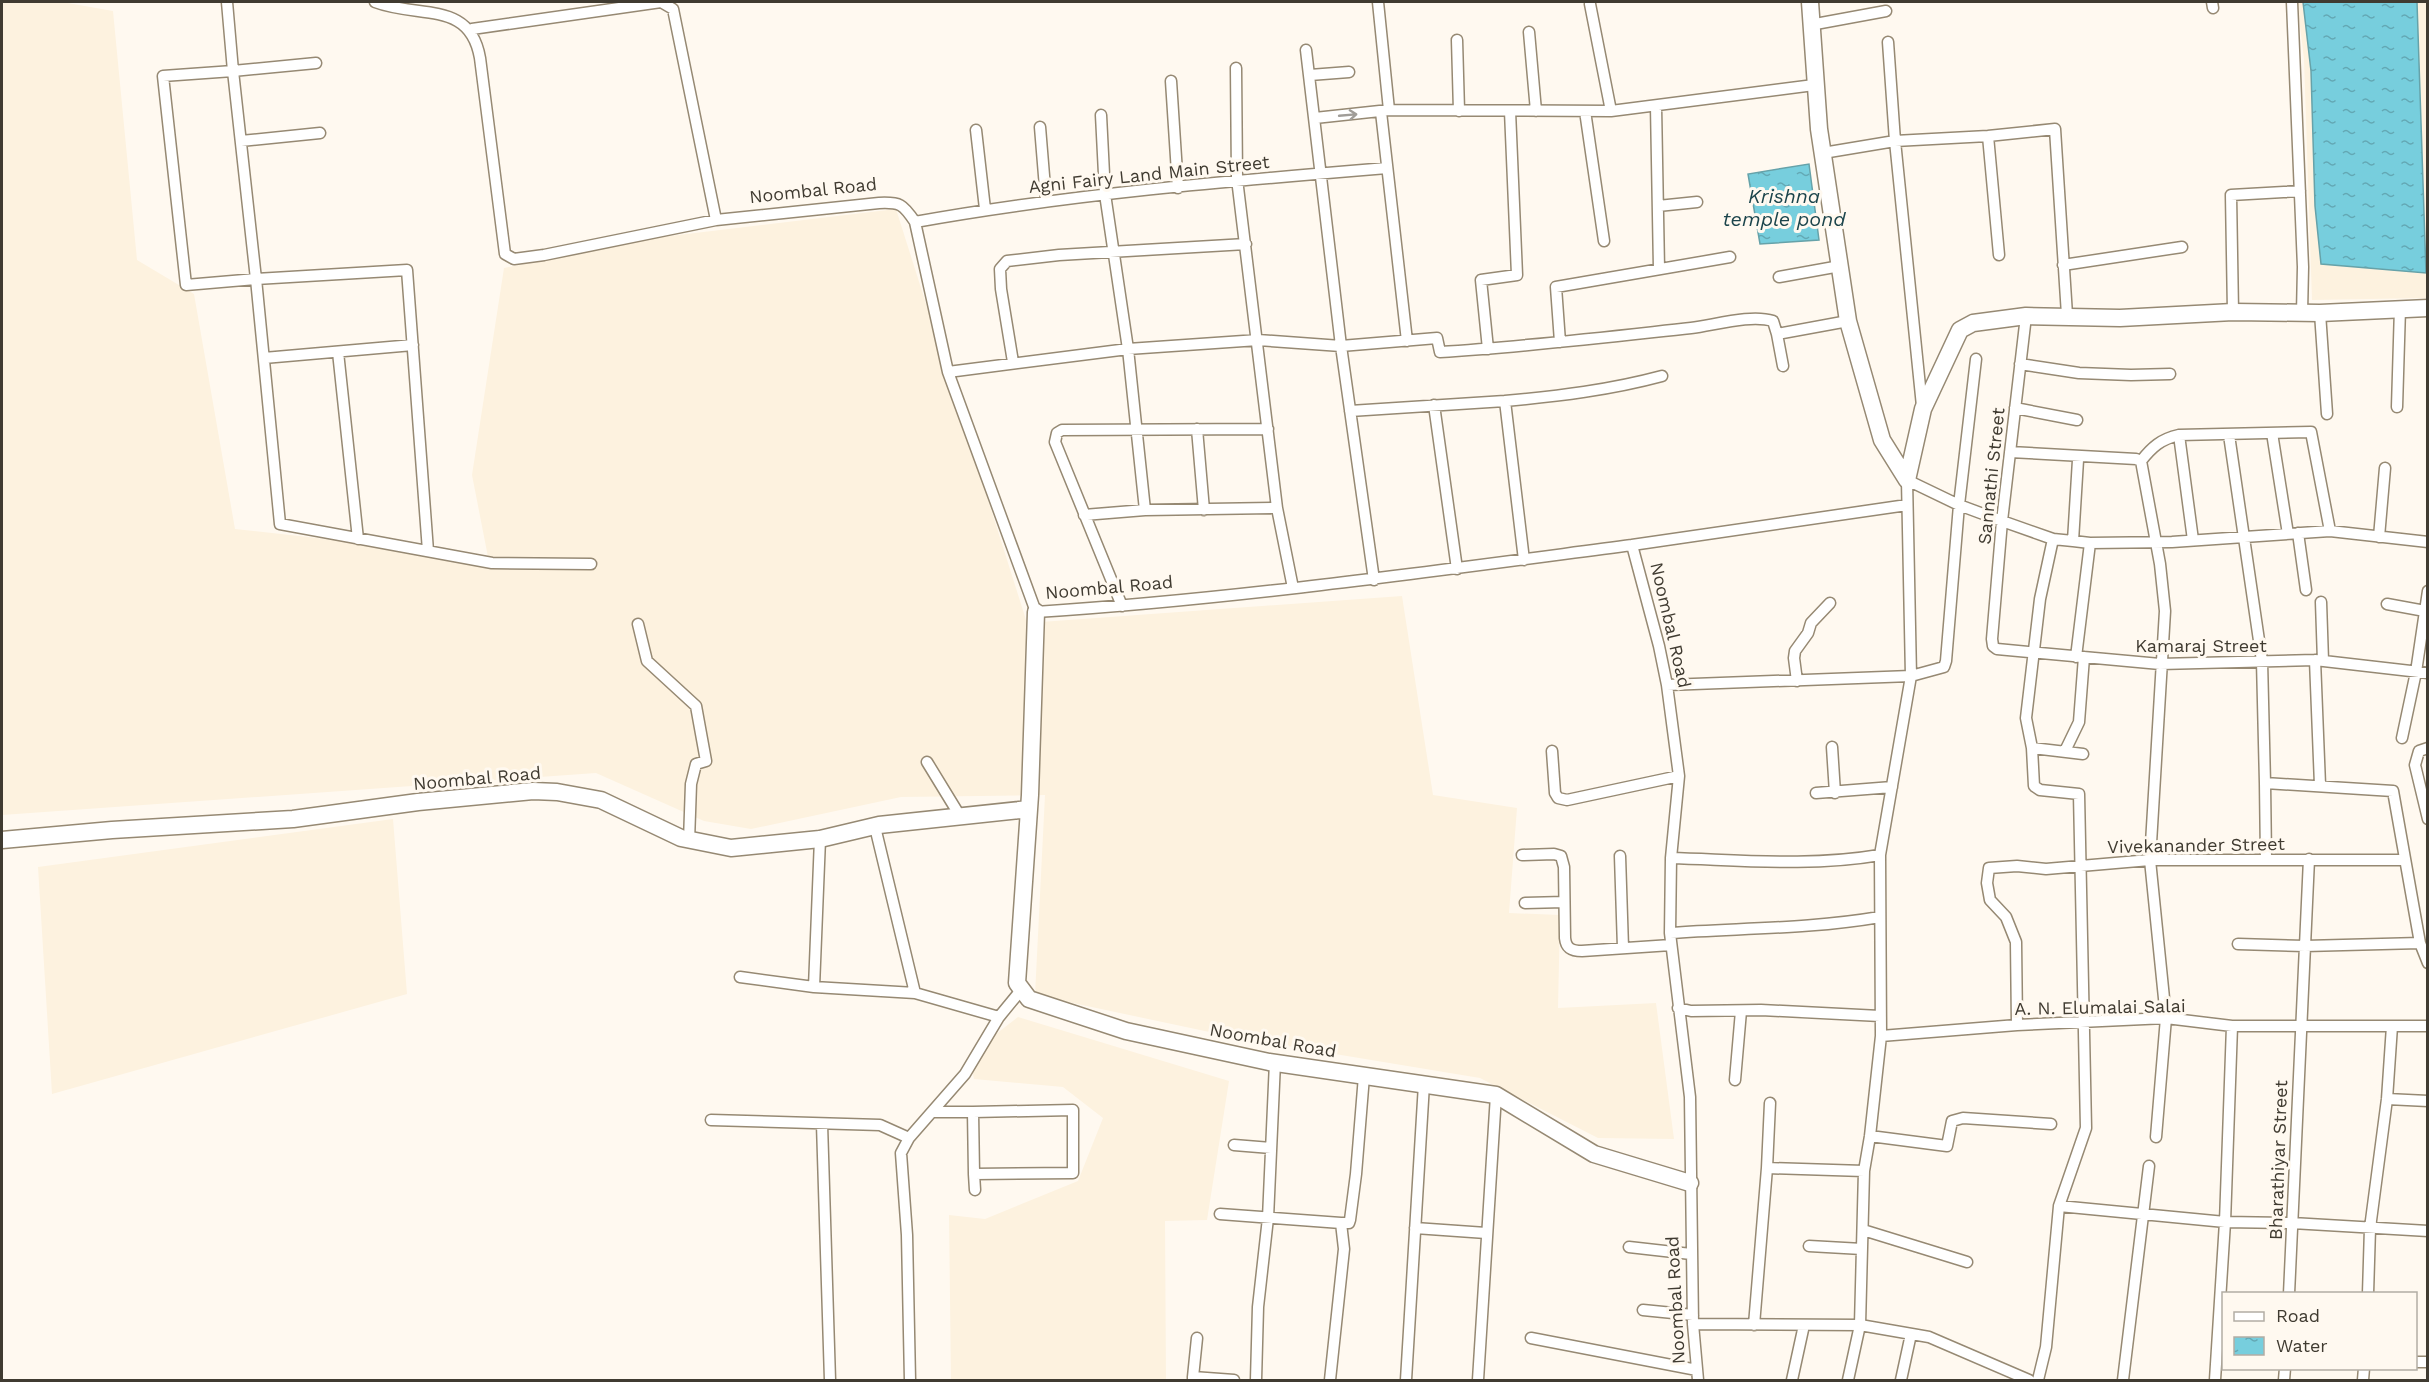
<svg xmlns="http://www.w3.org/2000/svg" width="2429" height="1382" font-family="'Work Sans',sans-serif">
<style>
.built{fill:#fdf2df}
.water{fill:url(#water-ripples);stroke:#66a2a9;stroke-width:1.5}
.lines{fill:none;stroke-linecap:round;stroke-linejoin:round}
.street-casing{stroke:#968973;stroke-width:13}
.secondary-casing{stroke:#968973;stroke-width:19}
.street{stroke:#fff;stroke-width:10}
.secondary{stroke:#fff;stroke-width:16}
.oneway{stroke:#a09d98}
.labels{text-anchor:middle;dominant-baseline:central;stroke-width:6;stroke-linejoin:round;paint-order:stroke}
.street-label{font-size:18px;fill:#403b31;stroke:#fff9f0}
.water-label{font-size:20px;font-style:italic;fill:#1c454c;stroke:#fff9f0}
</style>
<defs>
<pattern id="water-ripples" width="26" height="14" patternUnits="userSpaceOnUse" patternTransform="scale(1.5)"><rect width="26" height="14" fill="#77cedd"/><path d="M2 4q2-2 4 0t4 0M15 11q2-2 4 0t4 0" fill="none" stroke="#63a8b4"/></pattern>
</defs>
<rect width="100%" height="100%" fill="#fff9f0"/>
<path class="built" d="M2,2H62L113,11L137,260L194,294L235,529L488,557L472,475L504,268L645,239L896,209L1027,623L1402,596L1433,795L1517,808L1509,913L1560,915L1558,1008L1656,1003L1674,1139L1598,1138L1480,1078L1233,1037L1035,995L1045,795L901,797L751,829L704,821L596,773L2,815Z
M2297,2H2427V298L2312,300L2304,59Z
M393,819L407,994L52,1094L38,867Z
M1018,1017L1229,1081L1207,1220L1165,1221L1166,1380H951L949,1215L985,1219L1078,1181L1103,1118L1063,1087L974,1079L969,1055Z"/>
<path class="water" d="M2303,2H2417L2426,273L2321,264L2315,206L2311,71Z
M1809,164L1819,240L1760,244L1748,174Z"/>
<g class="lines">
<g class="street-casing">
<path id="street" d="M227,2L233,71L163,76L186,285L256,279L280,524L492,563L591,564
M375,2C420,19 470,0 480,58L505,254L514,259L544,255L716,220L879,203C900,202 903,204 915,222L948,372L1036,612C1236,599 1434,571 1632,545L1659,646L1667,685L1679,776L1671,858L1670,933L1690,1097L1693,1324L1698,1380
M1378,2L1389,110
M2212,2L2213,8
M2292,2L2303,267L2302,313
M1590,4L1611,111
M1810,25L1886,11
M472,29L661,2L673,9L716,220
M1529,32L1536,111
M1457,40L1459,111
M1888,42L1895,141L1922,406
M1306,50L1341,346L1374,580
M316,63L233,71L256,279L407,270L428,551
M1236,68L1237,179L1277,508L1293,588
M1310,75L1349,72
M1171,81L1178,188
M1656,106L1659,269
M1585,111L1604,241
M1381,112L1407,341
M1101,115L1105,194L1128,349L1145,510
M1315,118L1389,110L1611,111L1814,85
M1040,127L1046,200
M976,130L985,209
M1988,136L1999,255
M241,141L320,133
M1823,153L1895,141L1988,136L2055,129L2067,315
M1658,206L1697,202
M915,222C1071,194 1229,181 1387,168
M2063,265L2182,247
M1779,277L1840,266
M2233,312L2231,195L2300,191
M2320,313L2327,414
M2026,316L2002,521L1992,639L1993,646L1997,649L2160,664L2315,660L2428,673
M1560,342L1556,287L1730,257
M1488,349L1481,280L1517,275L1510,111
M338,352L358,539
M264,358L413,345
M1013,362L1001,289L1000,269L1007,261L1059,255L1246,244
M2020,364L2079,373L2131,375L2170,374
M1783,366L1777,334L1848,321
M948,372L1128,349L1258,340L1341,346L1437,338L1440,352C1524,347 1608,337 1691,328C1715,325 1751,314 1773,321L1777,334
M1505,401C1559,396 1610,390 1662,376
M1434,405L1457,569
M2397,407L2400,308
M2015,408L2077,420
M1350,411L1505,401L1524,560
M1197,429L1204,510
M2272,433L2288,534
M2179,435L2193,540
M2229,435L2262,661L2265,783
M2010,452L2136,459L2141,461
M2141,461L2160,564L2165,611L2150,860L2166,1018L2156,1137
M2141,461C2152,447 2161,439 2179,435L2311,432L2330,531
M1084,515L1145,510L1277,508
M2298,533L2306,590
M2379,537L2385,468
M2073,541L2078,460
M1632,545L1907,505
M2321,602L2323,661
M2387,604L2425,611
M1122,606L1055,442L1057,433L1062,430L1268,429
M638,624L647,661L696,706L706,761L696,764L691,784L689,841
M2076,657L2090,543
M2315,660L2320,785
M1797,681L1794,658L1795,651L1808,633L1811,623L1830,603
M1667,685L1911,676L1944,667L1946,661L1959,505L1976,359
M2402,738L2416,672L2428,591
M1832,747L1835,793
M2032,748L2083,754
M2428,748L2419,751L2415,765L2428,819
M1552,751L1555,793L1558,798L1567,800L1679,776
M2065,751L2079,722L2084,657
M927,762L960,816
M1816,793L1892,787
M875,827L915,993
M1522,855L1554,854L1561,856L1564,867L1565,938C1566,948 1571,951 1582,951L1671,945
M1620,856L1623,948
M1671,858C1741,860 1810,867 1880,855
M2266,859L2265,783L2393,791L2420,943L2428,963
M1525,903L1564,902
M1670,933C1740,928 1810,929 1880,917
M2238,944L2305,946L2420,943
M740,977L814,987L915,993L999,1017
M814,987L820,839
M1678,1008L1691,1011L1761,1010L1880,1016
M2017,1025L2016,942L2006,917L1990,900L1987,883L1989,868L2017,866L2046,869L2150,860H2405
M1881,1036L2017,1025L2166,1018L2232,1026H2428
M1735,1080L1741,1011
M2387,1099L2428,1101
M932,1112H973L974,1174L1073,1173V1110L973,1112
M711,1120L880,1125L909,1138
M822,1124L830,1380
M1870,1136L1947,1146L1952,1121L1963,1118L2051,1124
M1234,1145L1271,1148
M1767,1168L1864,1171
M974,1174L975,1190
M2059,1206L2225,1222L2292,1223L2428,1231
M1220,1214L1341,1223L1344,1249L1330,1380
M1341,1223H1349L1350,1220L1356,1174L1364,1076
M1415,1228L1486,1233
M1863,1230L1967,1262
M1809,1246L1862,1249
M1629,1247L1691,1254
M2289,1294L2309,859
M2368,1294L2370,1228L2387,1099L2392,1026
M1643,1310L1693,1315
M1693,1324L1860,1325L1929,1337L2029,1380
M1754,1325L1767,1168L1770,1103
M1531,1338L1697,1370
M2416,1362H2428
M1193,1377L1197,1338
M910,1380L907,1235L901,1153L909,1138L965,1074L999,1017L1022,989
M1193,1380V1377L1234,1380
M1256,1380L1258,1307L1268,1218L1275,1062
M1406,1380L1424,1084
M1478,1380L1496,1095
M1792,1380L1804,1325
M1848,1380L1860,1325L1864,1171L1870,1136L1881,1036L1880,855L1911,676L1907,480L1959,505L2002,521L2053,539L2073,541L2090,543L2172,542L2330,531L2428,542
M1901,1380L1911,1334
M2038,1380L2046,1347L2059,1206L2086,1128L2079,794L2040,790L2034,786L2032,748L2026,718L2040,599L2053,539
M2123,1380L2149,1166
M2215,1380L2225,1222L2232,1026
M2284,1380L2285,1368
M2363,1380L2364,1368"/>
</g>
<g class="secondary-casing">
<path id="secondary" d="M1810,2L1819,129L1848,321L1882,440L1907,480
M1907,480L1923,409L1960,330L1973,323L2026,316L2120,318L2233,312L2320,313L2428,308
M1036,612L1030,795L1017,983L1029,999L1126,1031L1269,1062L1496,1095L1594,1154L1690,1183
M2,840L112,830L293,819L418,802L533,791L557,792L601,800L681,838L731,848L820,839L879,825L1029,809"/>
</g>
<use href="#street" class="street"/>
<use href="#secondary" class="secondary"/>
</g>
<defs><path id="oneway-shaft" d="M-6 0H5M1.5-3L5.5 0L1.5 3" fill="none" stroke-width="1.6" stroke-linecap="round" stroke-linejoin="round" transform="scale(1.5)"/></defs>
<use class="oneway" href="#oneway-shaft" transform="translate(1348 115) rotate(-5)"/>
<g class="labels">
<g class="street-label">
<text transform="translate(1149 174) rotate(-6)">Agni Fairy Land Main Street</text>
<text transform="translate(813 190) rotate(-6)">Noombal Road</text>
<text transform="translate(1991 476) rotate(-84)">Sannathi Street</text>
<text transform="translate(1109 587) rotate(-5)">Noombal Road</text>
<text transform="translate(1671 625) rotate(77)">Noombal Road</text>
<text x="2201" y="645">Kamaraj Street</text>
<text transform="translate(477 778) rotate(-5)">Noombal Road</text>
<text transform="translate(2196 845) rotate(-1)">Vivekanander Street</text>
<text transform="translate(2100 1007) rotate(-1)">A. N. Elumalai Salai</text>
<text transform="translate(1273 1040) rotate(10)">Noombal Road</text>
<text transform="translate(2278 1160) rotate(-88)">Bharathiyar Street</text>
<text transform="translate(1675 1300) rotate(-93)">Noombal Road</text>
</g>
<g class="water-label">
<text x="1784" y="196">Krishna<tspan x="1784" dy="23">temple pond</tspan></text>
</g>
</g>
<rect width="2429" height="1382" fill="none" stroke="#403b31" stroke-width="6"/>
<rect x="2222" y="1292" width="195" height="78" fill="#fff9f0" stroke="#b3ada4" stroke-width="1.5"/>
<rect x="2234" y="1312" width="30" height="9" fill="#ffffff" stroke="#b3ada4" stroke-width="1.5"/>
<text x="2276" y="1322" font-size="18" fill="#403b31">Road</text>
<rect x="2234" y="1337" width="30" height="18" fill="url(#water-ripples)" stroke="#b3ada4" stroke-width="1.5"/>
<text x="2276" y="1352" font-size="18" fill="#403b31">Water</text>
</svg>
